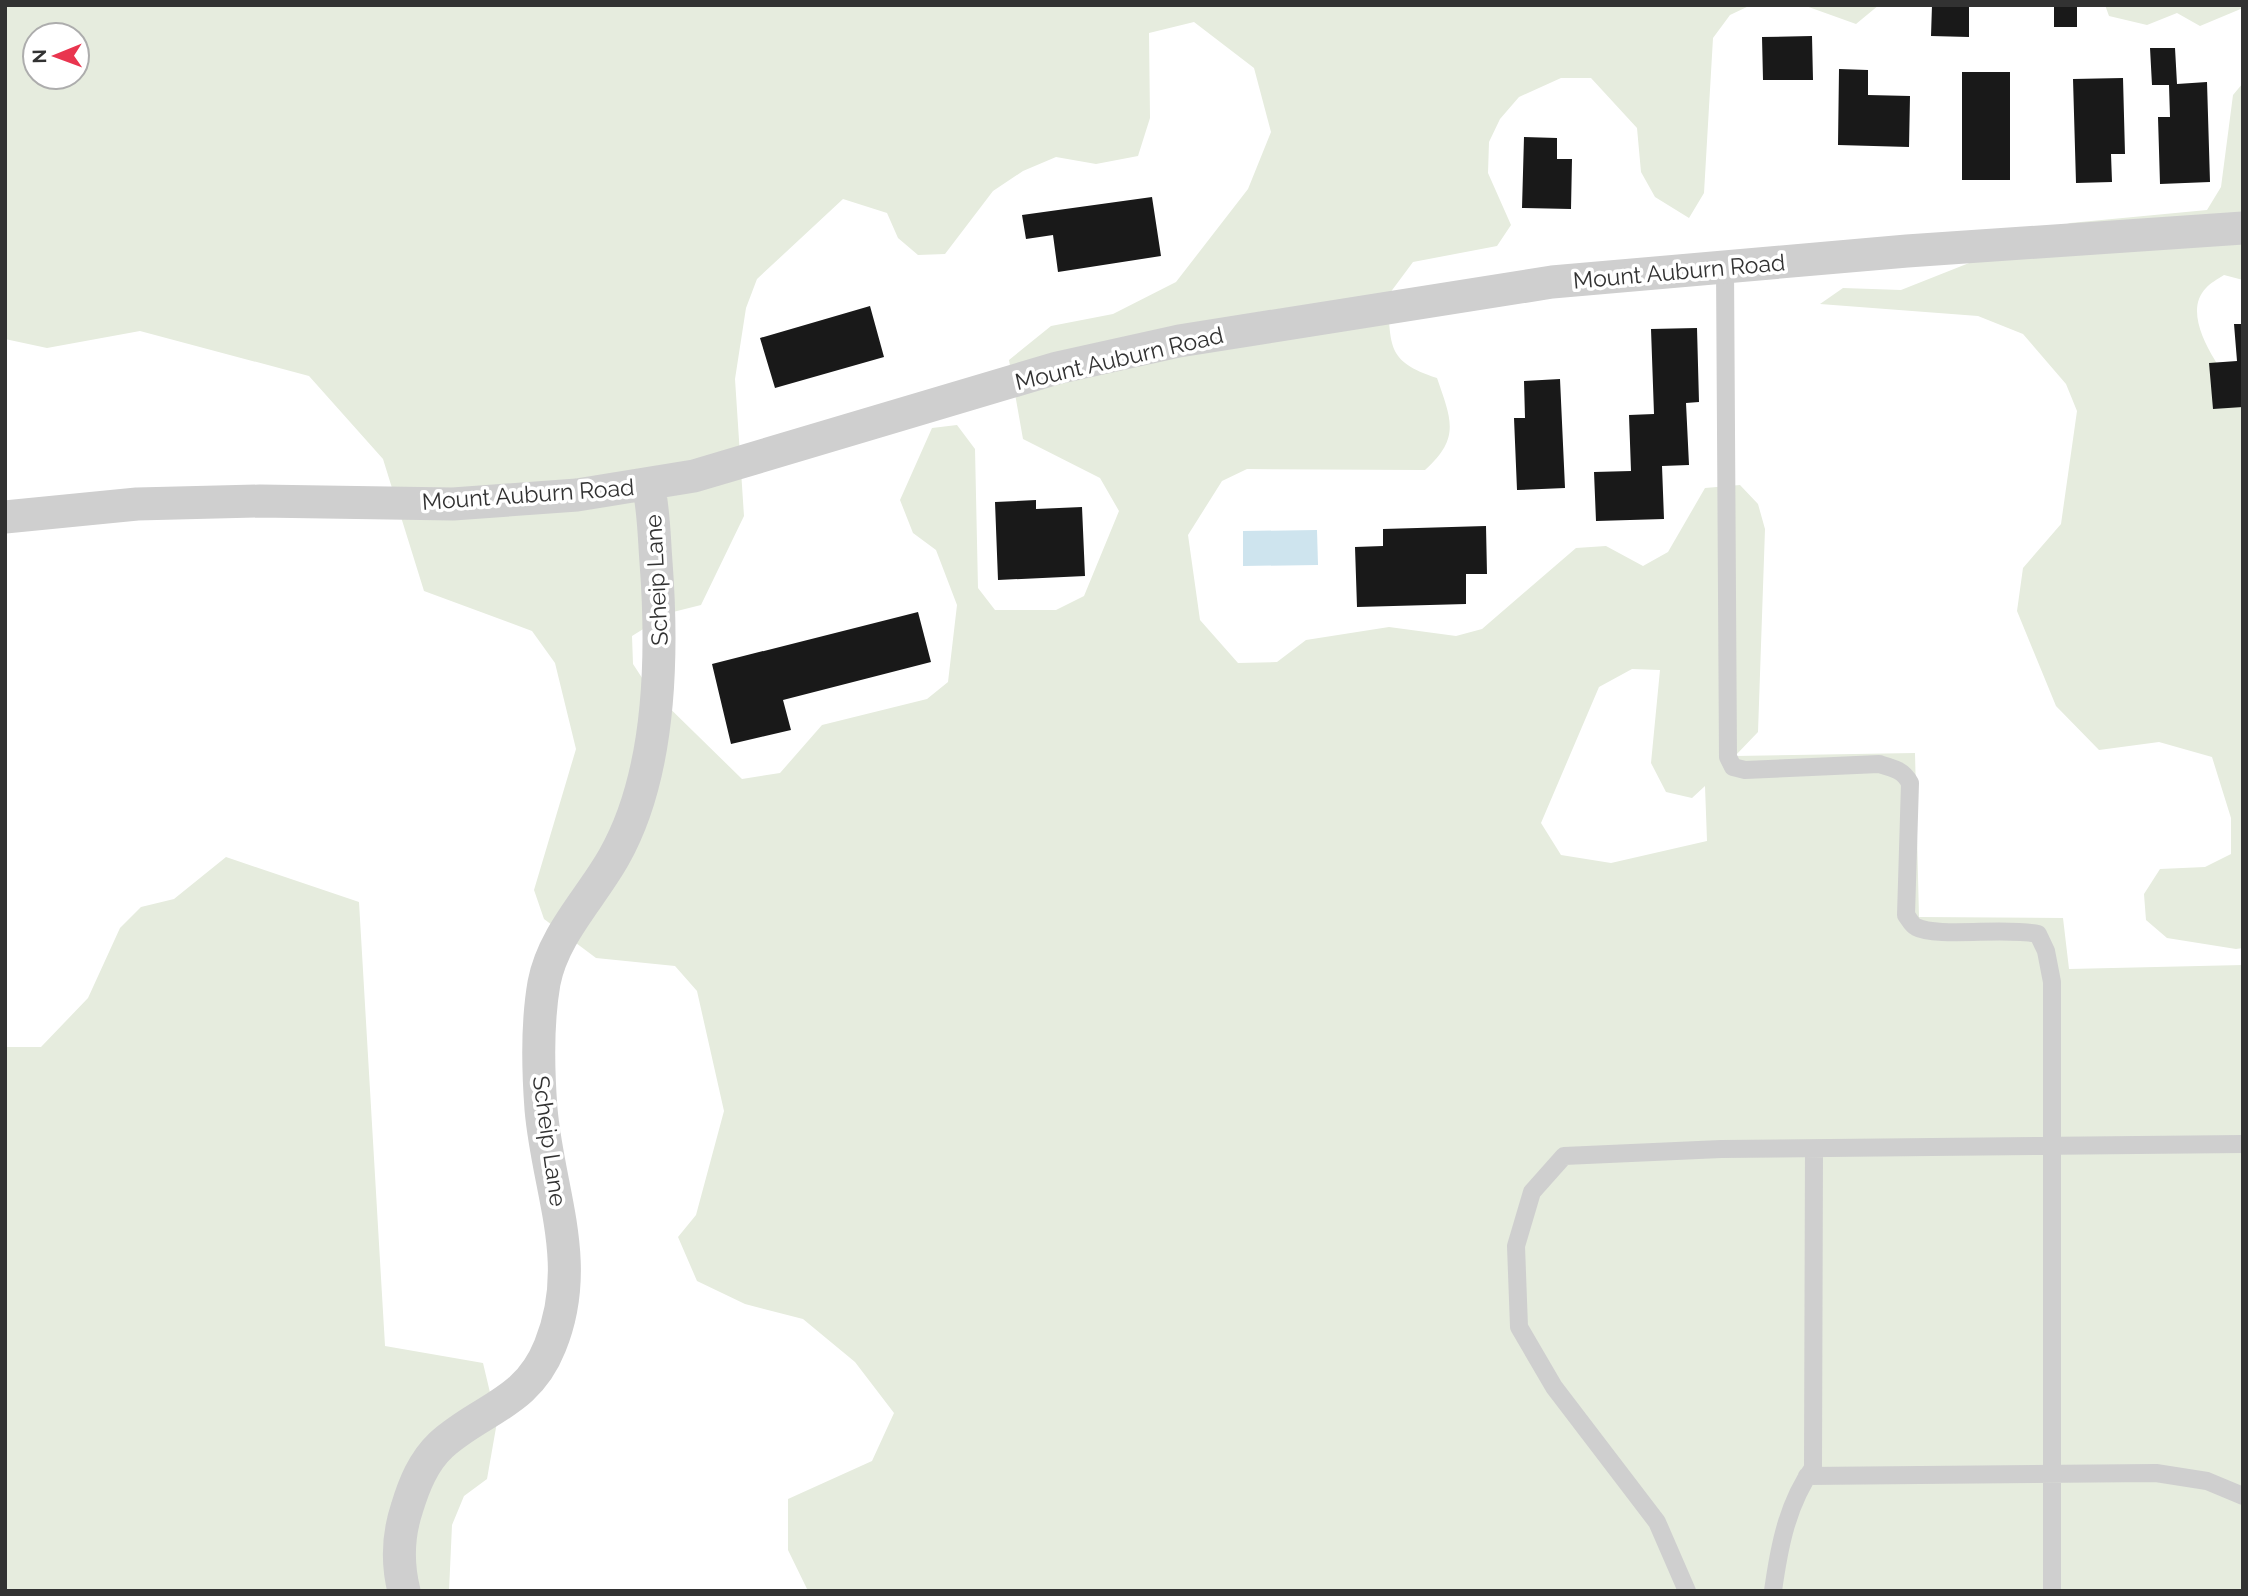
<svg xmlns="http://www.w3.org/2000/svg" width="2248" height="1596" font-family="Raleway,sans-serif">
<style>
.green{fill:#e6ecde;fill-rule:evenodd}
.water{fill:#cee4ee}
.building{fill:#191919}
.lines{fill:none;stroke-linecap:round;stroke-linejoin:round}
.lane{stroke:#cfcfcf;stroke-width:18}
.street{stroke:#cfcfcf;stroke-width:33}
.labels{text-anchor:middle;dominant-baseline:central;stroke-width:7;stroke-linejoin:round;paint-order:stroke}
.street-label{font-size:23px;fill:#323232;stroke:#fff}
</style>
<rect width="100%" height="100%" fill="#fff"/>
<path class="green" d="M5,5H1751L1730,15L1713,38L1704,193L1689,218L1655,197L1641,172L1637,128L1591,78H1561L1519,97L1500,119L1489,142L1488,173L1511,225L1497,246L1413,262L1387,297C1392,346 1385,361 1437,378C1451,419 1461,438 1425,470L1247,469L1222,481L1188,535L1200,620L1238,663L1277,662L1306,640L1389,627L1456,636L1482,629L1576,548L1606,546L1643,566L1668,552L1705,488L1740,485L1758,504L1765,529L1758,732L1735,756L1915,753L1919,917L2063,918L2069,969L2243,965V1591H808L788,1550V1499L872,1461L894,1413L855,1362L803,1319L745,1304L697,1281L678,1237L696,1215L724,1111L697,991L675,966L596,958L544,919L534,890L576,749L555,663L532,631L424,591L383,459L309,376L140,331L47,348L5,339ZM1194,22L1254,68L1271,132L1248,189L1176,282L1113,314L1051,326L1009,360L1023,439L1100,478L1119,511L1084,596L1056,610H995L978,588L975,449L957,425L932,428L900,500L913,533L936,550L957,605L948,682L927,699L822,725L780,773L742,779L648,687L633,664L632,636L669,613L701,605L744,516L735,379L746,308L757,279L843,199L887,213L898,238L918,255L945,254L993,191L1023,171L1056,157L1096,164L1138,156L1150,118L1149,33ZM35,35H77V77H35ZM1632,669L1660,670L1651,763L1666,792L1692,798L1705,786L1707,841L1611,863L1561,855L1541,823L1599,687Z
M1803,5H1879L1856,24Z
M2105,5H2243V8L2200,26L2177,13L2147,25L2109,16Z
M2243,83V280L2224,275C2218,279 2210,283 2206,288C2177,318 2226,376 2243,401V948L2236,949L2167,938L2146,920L2144,894L2160,869L2205,867L2231,854V818L2212,757L2159,742L2099,750L2056,706L2017,611L2023,568L2061,524L2077,411L2066,384L2023,334L1978,316L1820,304L1843,288L1901,290L2070,223L2207,210L2221,187L2233,95Z
M226,857L359,902L385,1346L483,1363L497,1422L487,1479L464,1496L452,1525L449,1591H5V1047H41L88,998L120,928L141,907L174,899Z"/>
<path class="water" d="M1317,530L1318,565L1243,566V531Z"/>
<path class="building" d="M1932,5L1969,6V37L1931,36Z
M2054,5H2077V27H2054Z
M1812,36L1813,80H1763L1762,37Z
M2150,48H2175L2177,84L2207,82L2210,182L2160,184L2158,117H2170L2169,85H2152Z
M1839,69L1868,70V95L1910,96L1909,147L1838,145Z
M1962,72H2010V180H1962Z
M2123,78L2125,154H2111L2112,182L2076,183L2073,79Z
M1524,137L1557,138V159H1572L1571,209L1522,208Z
M1152,197L1161,256L1058,272L1053,235L1026,239L1022,215Z
M870,306L884,357L775,388L760,338Z
M2234,324H2243V407L2213,409L2209,363L2237,361Z
M1697,328L1699,402L1686,403L1689,465L1662,466L1664,519L1596,521L1594,472L1631,471L1629,415L1654,414L1651,329Z
M1560,379L1565,488L1517,490L1514,418H1525L1524,381Z
M1036,500V509L1082,507L1085,576L998,580L995,502Z
M1486,526L1487,574H1466V604L1357,607L1355,547L1383,546V529Z
M918,612L931,662L783,700L791,730L731,744L712,664Z"/>
<g class="lines">
<path class="lane" d="M1725,267L1728,757L1733,767L1745,770L1879,764C1893,768 1903,770 1910,783L1906,915C1909,919 1912,925 1916,927C1936,938 2007,927 2038,934L2046,951L2052,982V1591
M1807,1476L2156,1473L2207,1481L2243,1496
M1687,1591L1657,1522L1554,1387L1519,1327L1516,1246L1532,1192L1564,1156L1721,1149L2243,1144
M1773,1591C1779,1548 1787,1504 1813,1468L1814,1149"/>
<path class="street" d="M5,517L137,504L260,501L453,504L577,495L694,476L1057,368L1179,341L1552,282L1907,251L2243,228
M404,1591C397,1563 398,1535 407,1508C414,1485 423,1462 441,1445C482,1408 527,1404 550,1346C584,1263 548,1191 541,1109C538,1069 537,1023 544,983C553,935 591,898 614,857C661,774 663,655 656,562C654,536 654,510 648,484"/>
</g>
<g class="labels">
<g class="street-label">
<text transform="translate(1679 271) rotate(-5)">Mount Auburn Road</text>
<text transform="translate(1119 358) rotate(-13)">Mount Auburn Road</text>
<text transform="translate(528 494) rotate(-4)">Mount Auburn Road</text>
<text transform="translate(656 580) rotate(-93)">Scheip Lane</text>
<text transform="translate(550 1141) rotate(82)">Scheip Lane</text>
</g>
</g>
<rect width="2248" height="1596" fill="none" stroke="#323232" stroke-width="14"/>
<g transform="translate(56 56) rotate(269)"><circle r="33" fill="#ffffff" stroke="#adadad" stroke-width="2"/>
<path d="M0-5L12 26L0 18L-12 26Z" fill="#e9354f"/>
<text y="-10" font-size="19" font-weight="bold" text-anchor="middle" fill="#323232">N</text>
</g>
</svg>
